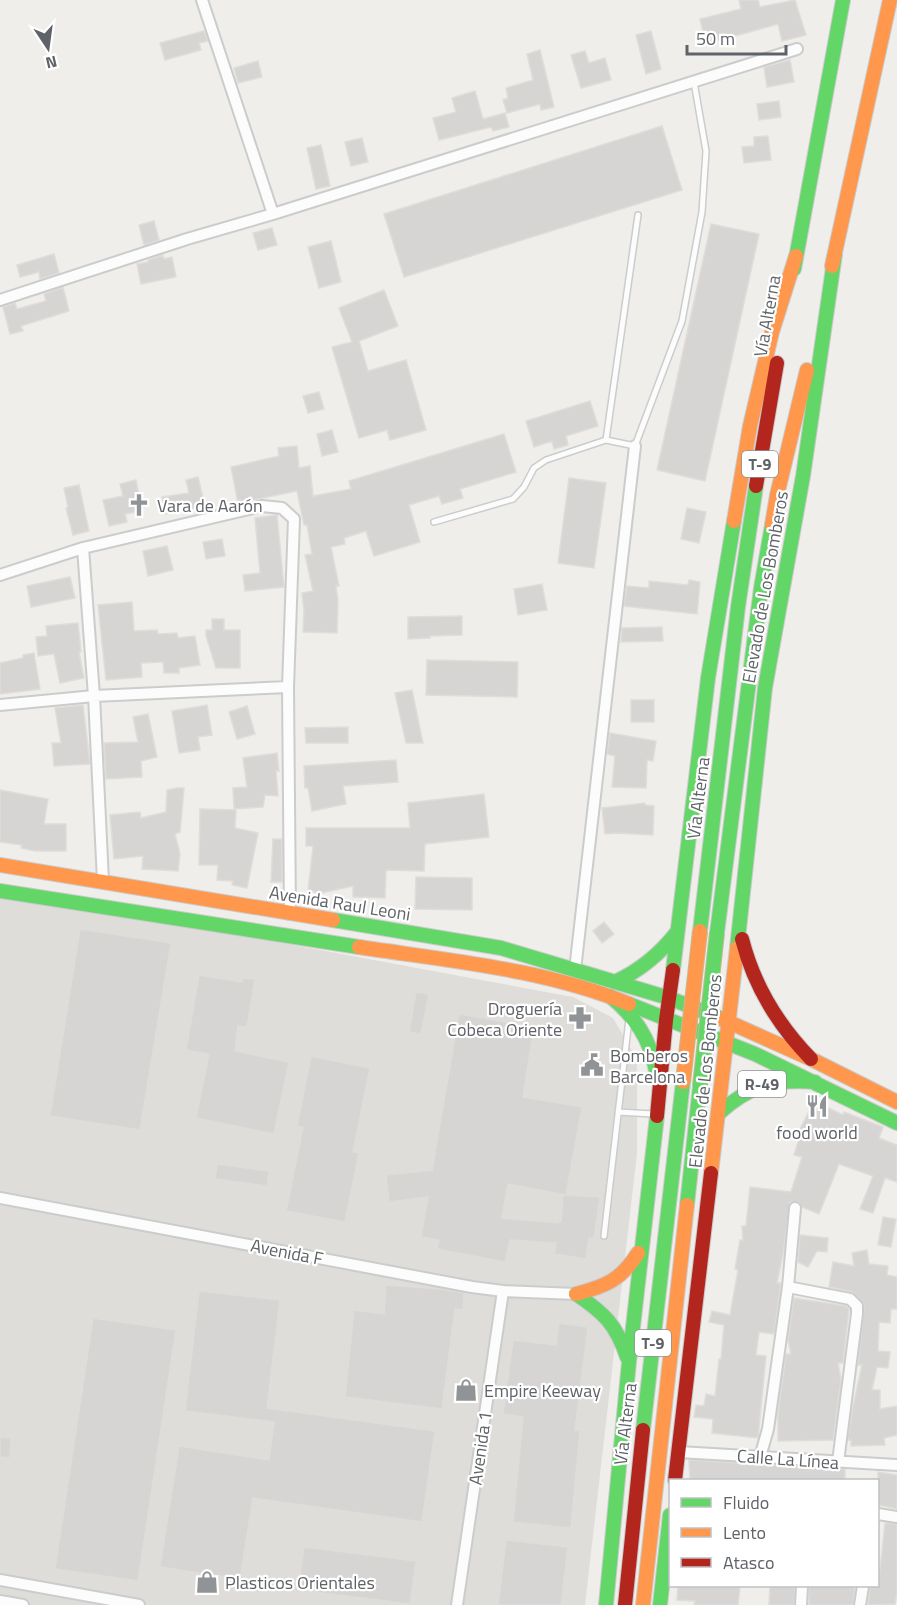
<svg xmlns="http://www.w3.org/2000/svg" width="897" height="1605" font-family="'Titillium Web',sans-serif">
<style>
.industrial{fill:#dfddda}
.building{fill:#d6d5d3;stroke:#deddd9;stroke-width:1.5}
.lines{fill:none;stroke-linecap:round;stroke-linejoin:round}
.lane-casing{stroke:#cbcccc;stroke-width:8}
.street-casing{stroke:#cbcccc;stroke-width:14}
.fast-casing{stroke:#cacacb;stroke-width:16}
.slow-casing{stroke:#cacacb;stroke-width:16}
.jam-casing{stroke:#cacacb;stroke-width:16}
.lane{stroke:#fdfcfc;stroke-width:5}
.street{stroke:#fdfcfc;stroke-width:10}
.fast{stroke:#63d668;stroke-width:14}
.slow{stroke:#ff974d;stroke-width:14}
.jam{stroke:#b3261e;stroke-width:14}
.fast-bridge-casing{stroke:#c8b996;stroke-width:16;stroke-linecap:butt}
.slow-bridge-casing{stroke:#c8b996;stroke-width:16;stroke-linecap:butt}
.fast-bridge{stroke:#63d668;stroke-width:14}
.slow-bridge{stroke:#ff974d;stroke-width:14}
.labels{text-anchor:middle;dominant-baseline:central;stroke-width:4.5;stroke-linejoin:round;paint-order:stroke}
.shield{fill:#fff;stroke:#8f9295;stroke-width:1.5}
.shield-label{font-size:16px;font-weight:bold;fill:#5f6368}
.street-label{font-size:18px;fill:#5f6368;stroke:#fff}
.poi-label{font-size:18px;fill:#5f6368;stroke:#fff;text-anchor:start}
</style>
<rect width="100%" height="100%" fill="#efeeea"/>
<path class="industrial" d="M0,898L159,920L573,997L613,1018L637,1059V1153L585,1605H0Z"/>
<path class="building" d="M739,0H758L760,7L795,0L806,35L782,41L778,24L706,44L700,19L741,9Z
M204,31L208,41L199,43L201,50L165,60L160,43Z
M651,31L661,69L646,74L636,35Z
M540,50L554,107L541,110L540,104L507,113L503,100L508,98L506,88L533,80L527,54Z
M585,51L589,63L605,58L611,80L581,88L571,55Z
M790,60L794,82L767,87L764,67Z
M258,61L262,77L238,83L234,68Z
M475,91L483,119L505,113L509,127L493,131L491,127L439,140L433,118L456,112L452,98Z
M779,101L781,117L759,120L757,104Z
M662,126L682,190L404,277L384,214Z
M768,136L771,160L744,163L742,147L754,146V137Z
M362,138L368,162L351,166L345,142Z
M321,145L330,186L316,189L307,148Z
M154,221L159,240L144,245L139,225Z
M711,224L759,234L705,481L657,470Z
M272,228L277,245L258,250L253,233Z
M331,241L341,282L319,288L308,247Z
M54,254L59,273L40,279L39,272L20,277L17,265Z
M163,255L164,259L172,257L176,277L141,284L137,264L148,262V260Z
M63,287L69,311L21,326L23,331L10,334L3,307L15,303L17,309L46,301L44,294Z
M384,290L398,326L359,341L368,371L406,360L426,430L390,440L387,430L359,438L332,347L352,342L339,308Z
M319,392L324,409L308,413L303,396Z
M590,401L598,426L566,436L568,445L554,449L552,441L534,447L526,421Z
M332,430L338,452L322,456L317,434Z
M504,434L516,472L460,489L463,498L442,504L439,496L409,505L420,542L374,556L366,531L344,538L345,544L331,547L339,586H336L338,601L337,633L303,632L304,611L302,593L313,591L305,555L312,554L307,525H304L297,491L238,503L231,467L279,456L278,448L297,446L299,468L310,466L313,496L351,489L349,481Z
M198,477L205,506L165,514L162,497L189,493L186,480Z
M569,478L606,483L594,568L558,563Z
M136,480L142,511L125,514L127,522L109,526L103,500L123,496L120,484Z
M79,485L89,531L73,535L66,508L68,507L64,488Z
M687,508L706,512L699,543L681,539Z
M277,515L284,587L245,591L243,575L260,573L255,518Z
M222,539L225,556L206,559L203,542Z
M167,546L173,570L148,576L143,551Z
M70,577L75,598L31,607L27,586Z
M689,580L700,582L697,614L624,606L627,586L649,588V581L688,585Z
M542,584L547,610L518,615L514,589Z
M132,602L134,631L157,630L158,634L177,633L178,638L195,636L200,665L179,668V673H164L163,662L141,663L142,677L106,680L98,605Z
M462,616V635L430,636V638L408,639V617Z
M212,619H224V630H240V668H216L206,636V630H212Z
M78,623L81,652H79L84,678L60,683L54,654L38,656L36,637L47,636L46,626Z
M662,627L663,641L621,642L622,628Z
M34,653L40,689L0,694V663L23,658V655Z
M427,660L518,662L517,697L426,695Z
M412,690L423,743H406L395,693Z
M631,700H654V722H631Z
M83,705L90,764L54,766L52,743H61L55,708Z
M207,705L212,735L198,737L200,750L179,753L172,711Z
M247,706L255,734L237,739L229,712Z
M148,714L157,757L141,761L142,777L106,779L104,743L138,742L133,717Z
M348,727V743H306L305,728Z
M610,733L656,741L653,761L647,760L646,788L612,787L615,756L607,754Z
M277,753L279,771H276L278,796L265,795L263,807L234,809L233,788L247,787L243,758Z
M396,760L398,782L343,786L346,804L312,811L308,788H305L304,766Z
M177,788H184L180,832L175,834L180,854L178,871L142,869L143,856L114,859L110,815L140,812L141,818L166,812L167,790Z
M0,790L48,799L44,824H66V851H35L21,848L22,845L0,842Z
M484,794L489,837L425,844L424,871L386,870L385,898L353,897V886L322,893L308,891L313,846H306V828H410L408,803Z
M645,803V805L654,806L653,835L617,833L605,834L602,808Z
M200,809L236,810L235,828L258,833L247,888L232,885L233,881L217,880L218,865H199Z
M273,839H282V882H271Z
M416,877L472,878V910L415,909Z
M604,922L614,934L602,943L593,931Z
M80,929L171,943L140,1130L50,1116Z
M199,975L242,982L243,978L255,979L247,1027L238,1026L235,1051L289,1062L274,1134L196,1118L209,1054L186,1050Z
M416,992L429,994L421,1034L409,1032Z
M459,1014L534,1027L523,1097L582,1107L566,1195L508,1184L502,1218L558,1223L559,1220L561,1221L563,1195L600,1197L594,1238H589L586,1259L554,1254L556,1243L510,1240L505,1262L437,1249L439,1240L421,1237L428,1197L389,1202L386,1175L432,1170Z
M311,1056L370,1068L353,1152L359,1153L345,1222L286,1211L303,1127L297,1126Z
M814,1101L843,1115L844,1112L883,1127L879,1138L897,1145V1182L885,1178L873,1213L860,1209L873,1176L839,1164L819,1214L802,1207L799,1202H790L783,1254L777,1283H781L774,1334L759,1332L756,1355L766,1356L758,1438L712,1433L713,1419L694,1417L696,1405L704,1406L706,1394L715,1396L719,1359H721L724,1325L709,1322L712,1311L730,1315L738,1270L735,1269L740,1240H743L742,1226H746L750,1187L791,1192L802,1157L794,1155L801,1132L799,1131Z
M217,1164L269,1171L267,1186L215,1179Z
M883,1217L896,1219L891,1247L878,1245Z
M800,1235L828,1238L827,1252L817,1251L808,1267L798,1262Z
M867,1250L869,1264L888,1266L887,1275L897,1277V1309H891L890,1323L879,1322L878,1351L890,1352L888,1368L877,1367L872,1390H880V1409L897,1406V1435L884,1438L885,1445L851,1446V1440H848L852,1411L862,1365H858L864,1306L862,1301L852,1292L829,1287L833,1262L854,1266L852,1253Z
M386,1285L442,1289L464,1293L463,1310L455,1309L442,1409L345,1397L354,1310L384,1314Z
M199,1291L280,1300L267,1408L435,1431L422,1522L253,1498L240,1579L160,1567L179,1446L269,1460L274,1422L185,1411Z
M794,1298L846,1306L849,1309L843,1363H838L841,1380L833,1440L778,1441V1413L786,1354H791L788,1340Z
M93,1318L176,1330L138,1581L55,1569Z
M559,1323L588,1327L575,1430L580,1431L571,1528L513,1522L523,1417L503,1414L513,1340L556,1345Z
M0,1437L11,1438L10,1458L0,1457Z
M689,1460L845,1469V1480H690Z
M878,1472L897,1475V1509L878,1505Z
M885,1523L897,1524V1592L895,1604L868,1605L870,1586H878V1578L879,1579Z
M506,1540L568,1547L561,1605H498Z
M304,1547L416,1561L410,1604L298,1590Z
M678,1586H740L738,1605H694L695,1601L677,1600Z
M770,1586H795L794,1605H769Z
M809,1586H855L853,1605H809Z"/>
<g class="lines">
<g class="lane-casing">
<path id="lane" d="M606,440L638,215
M434,522L513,499L524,487L534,468L546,460L606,440L635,446L682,321L702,212L706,151L694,82
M618,1112L653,1114
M604,1236L629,1019"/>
</g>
<g class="street-casing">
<path id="street" d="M202,0L273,214
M0,300L187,239L273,214L797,49
M83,548L94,696L103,881
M0,575L83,548L262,506L282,508L294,519L288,687L290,914
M0,705L94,696L288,687
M575,970L635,446
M0,1198L472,1287L503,1291L576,1294
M788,1287L850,1299L857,1306V1314L838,1462
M679,1452L897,1465
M760,1457L768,1429L788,1287L795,1208
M878,1514L897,1517
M0,1580L139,1605
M0,1601L23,1605
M457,1605L503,1291
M801,1605L802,1586
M860,1605L863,1586"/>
</g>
<g class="fast-casing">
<path id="fast" d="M794,269L843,0
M0,891L359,947
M333,920L501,948L669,998L722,1019
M700,931L738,607L756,486
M717,933L761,588L772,525
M737,948L765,688L803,476L835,254
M673,970L708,678L734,521
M615,982C641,970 660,954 677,932
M610,996C635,1017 650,1038 656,1071
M629,1004L755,1054L897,1123
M719,1113C750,1085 774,1079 815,1082
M687,1205L700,1086
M576,1294C604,1313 616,1324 627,1357
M643,1430L683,1082
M606,1605L629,1362L657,1116
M660,1605L670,1515"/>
</g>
<g class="slow-casing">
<path id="slow" d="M832,266L890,0
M734,521L750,426L772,332L796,256
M772,525L777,495L807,370
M0,865L333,920
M359,947C450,961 544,969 629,1004
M722,1019L811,1059L897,1102
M711,1173L737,948
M576,1294C606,1286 621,1280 638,1253
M643,1605L687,1205"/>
</g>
<g class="jam-casing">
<path id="jam" d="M756,486L777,363
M742,939C754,986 777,1024 811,1059
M657,1116L666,1020L673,970
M675,1480L711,1173
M625,1605L643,1430"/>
</g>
<use href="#lane" class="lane"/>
<use href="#street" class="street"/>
<use href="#fast" class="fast"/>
<use href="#slow" class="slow"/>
<use href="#jam" class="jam"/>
<g class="fast-bridge-casing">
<path id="fast-bridge" d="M700,1086L717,933"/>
</g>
<g class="slow-bridge-casing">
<path id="slow-bridge" d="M683,1082L700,931"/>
</g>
<use href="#fast-bridge" class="fast-bridge"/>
<use href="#slow-bridge" class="slow-bridge"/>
</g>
<defs>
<g id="church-bare" transform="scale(1.8)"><path d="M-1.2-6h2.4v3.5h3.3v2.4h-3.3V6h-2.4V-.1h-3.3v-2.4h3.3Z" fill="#919496" stroke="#fff" stroke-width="2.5" paint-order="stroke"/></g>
<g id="pharmacy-bare" transform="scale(1.8)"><path d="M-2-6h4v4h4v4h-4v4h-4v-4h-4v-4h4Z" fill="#919496" stroke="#fff" stroke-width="2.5" paint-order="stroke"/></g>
<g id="civic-bare" transform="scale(1.8)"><path d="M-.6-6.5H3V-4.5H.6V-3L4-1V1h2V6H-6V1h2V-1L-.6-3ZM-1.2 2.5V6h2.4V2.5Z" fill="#919496" stroke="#fff" stroke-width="2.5" paint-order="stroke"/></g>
<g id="restaurant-bare" transform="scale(1.8)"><path d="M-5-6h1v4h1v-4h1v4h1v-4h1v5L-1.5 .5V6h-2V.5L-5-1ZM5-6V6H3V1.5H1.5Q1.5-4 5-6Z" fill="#919496" stroke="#fff" stroke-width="2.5" paint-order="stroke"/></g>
<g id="shop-bare" transform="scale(1.8)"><path d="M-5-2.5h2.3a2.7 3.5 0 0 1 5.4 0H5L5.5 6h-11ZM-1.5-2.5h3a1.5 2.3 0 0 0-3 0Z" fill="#919496" stroke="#fff" stroke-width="2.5" paint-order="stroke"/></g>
</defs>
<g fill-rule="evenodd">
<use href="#church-bare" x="139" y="505"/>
<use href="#pharmacy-bare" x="580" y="1018"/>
<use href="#civic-bare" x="592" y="1065"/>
<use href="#restaurant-bare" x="817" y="1106"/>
<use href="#shop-bare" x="466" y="1390"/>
<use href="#shop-bare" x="207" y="1582"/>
</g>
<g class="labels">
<g class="shield">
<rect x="742" y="451" width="36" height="26" rx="4.5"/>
<rect x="738" y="1071" width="48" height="26" rx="4.5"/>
<rect x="635" y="1330" width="36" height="26" rx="4.5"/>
</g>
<g class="shield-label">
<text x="760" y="464">T-9</text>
<text x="762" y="1084">R-49</text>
<text x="653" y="1343">T-9</text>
</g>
<g class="street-label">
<text transform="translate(767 316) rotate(-80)">Vía Alterna</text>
<text transform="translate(765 587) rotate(-80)">Elevado de Los Bomberos</text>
<text transform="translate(698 798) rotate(-83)">Vía Alterna</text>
<text transform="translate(340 903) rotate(9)">Avenida Raul Leoni</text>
<text transform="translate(705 1071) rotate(-84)">Elevado de Los Bomberos</text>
<text transform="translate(287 1252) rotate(11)">Avenida F</text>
<text transform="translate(625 1424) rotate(-83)">Vía Alterna</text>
<text transform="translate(480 1448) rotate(-82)">Avenida 1</text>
<text transform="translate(788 1459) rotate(4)">Calle La Línea</text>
</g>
<g class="poi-label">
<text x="157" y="505">Vara de Aarón</text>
<text x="562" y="1008" text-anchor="end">Droguería<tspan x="562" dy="21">Cobeca Oriente</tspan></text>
<text x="610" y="1055">Bomberos<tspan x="610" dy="21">Barcelona</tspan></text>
<text x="817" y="1132" text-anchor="middle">food world</text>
<text x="484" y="1390">Empire Keeway</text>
<text x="225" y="1582">Plasticos Orientales</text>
</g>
</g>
<rect x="669" y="1479" width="210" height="108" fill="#ffffff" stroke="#bfc1c3" stroke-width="1.5"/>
<rect x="681" y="1498" width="30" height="9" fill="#63d668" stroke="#bfc1c3" stroke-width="1.5"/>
<text x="723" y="1509" font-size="18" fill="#5f6368">Fluido</text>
<rect x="681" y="1528" width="30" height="9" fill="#ff974d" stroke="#bfc1c3" stroke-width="1.5"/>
<text x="723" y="1539" font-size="18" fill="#5f6368">Lento</text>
<rect x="681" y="1558" width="30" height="9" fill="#b3261e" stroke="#bfc1c3" stroke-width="1.5"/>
<text x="723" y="1569" font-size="18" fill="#5f6368">Atasco</text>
<g transform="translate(48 48) rotate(167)" stroke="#ffffff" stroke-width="4.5" paint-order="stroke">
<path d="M0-4.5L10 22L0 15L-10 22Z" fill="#5f6368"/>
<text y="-9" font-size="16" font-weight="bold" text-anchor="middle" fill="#5f6368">N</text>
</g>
<path d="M687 45v9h99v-9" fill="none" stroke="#5f6368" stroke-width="3"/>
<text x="696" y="45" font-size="18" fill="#5f6368" stroke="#ffffff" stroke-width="4.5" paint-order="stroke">50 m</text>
</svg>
